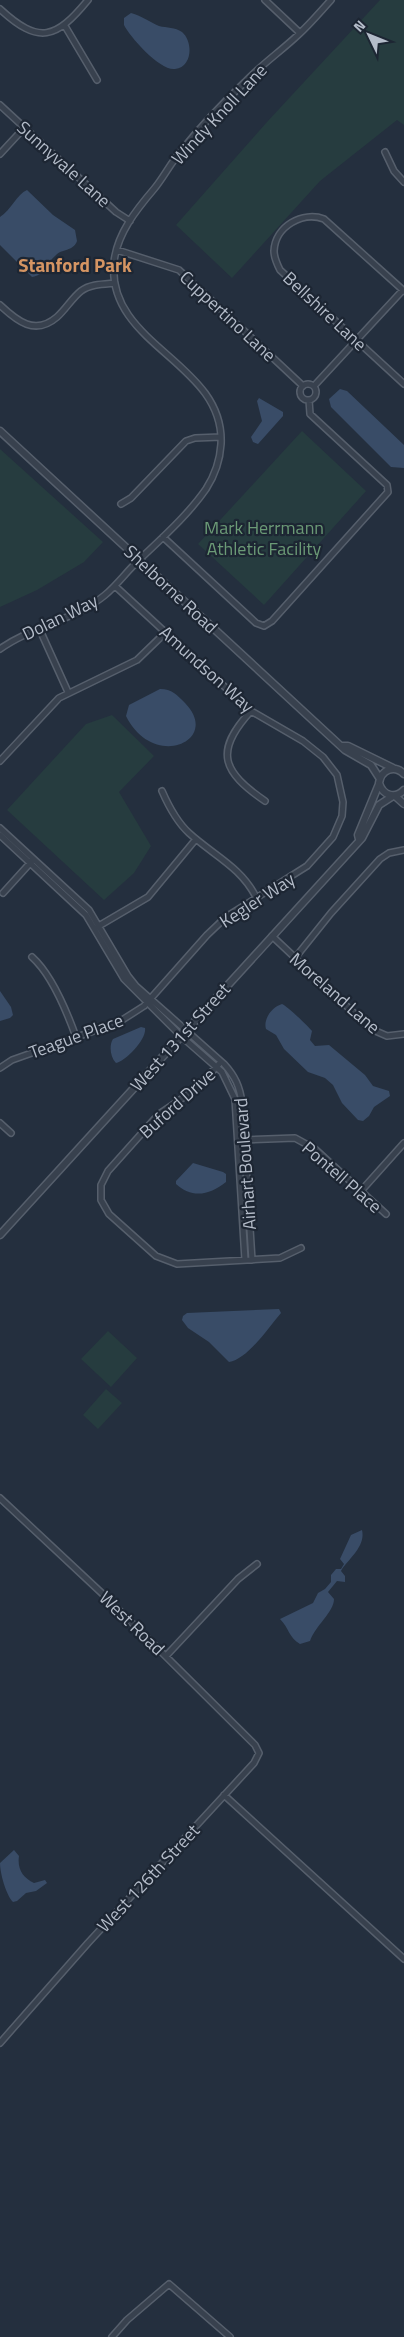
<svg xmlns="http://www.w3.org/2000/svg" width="404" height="2337" font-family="'Titillium Web',sans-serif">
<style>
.green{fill:#263c3f}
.water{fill:#394c67}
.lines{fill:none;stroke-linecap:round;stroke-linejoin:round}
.minor-casing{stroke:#565f6c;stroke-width:8}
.tertiary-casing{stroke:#565f6c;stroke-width:9}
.minor{stroke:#38414e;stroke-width:5}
.tertiary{stroke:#38414e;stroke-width:6}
.labels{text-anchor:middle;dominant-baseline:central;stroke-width:4.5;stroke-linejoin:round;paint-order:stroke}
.street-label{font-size:18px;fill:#b4bcc9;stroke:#1d2633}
.park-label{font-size:18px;fill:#6b9a76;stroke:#1d2633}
.neighbourhood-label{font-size:19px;font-weight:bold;fill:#d59563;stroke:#1d2633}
</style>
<rect width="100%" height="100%" fill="#242f3e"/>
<path class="green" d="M380,0H404V125L397,120L320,181L232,278L176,225L267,122Z
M302,431L366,491L264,605L198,544Z
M0,449L103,542L84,562L37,590L0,607Z
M112,715L154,756L119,792L151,846L134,873L104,900L7,810L86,724Z
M108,1331L137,1358L111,1387L81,1359Z
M106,1389L122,1403L98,1429L83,1415Z"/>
<path class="water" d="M131,13C142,16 150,22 159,26C167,28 175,27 182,32C193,41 193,67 175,69C160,71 130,37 124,25V18Z
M27,190L53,215L75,230L77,241C73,252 62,248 55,256C46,264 46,275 32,277L0,245V217C11,210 17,194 27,190Z
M340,389L347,391L404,445V468L391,467L331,407L329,399Z
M259,398L283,412V416L258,444L253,442L251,437L262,421L257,401Z
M160,689C172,689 177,695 185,703C222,741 153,771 126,716L129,705Z
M0,991L11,1007L13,1015L10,1018L0,1021Z
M282,1004C286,1005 309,1027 312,1031L310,1040L315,1046L329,1045L365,1075L373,1086L389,1091L390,1096L374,1107L369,1116L363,1121L358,1120L342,1103L333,1085L325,1078L308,1072L284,1049L276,1035L266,1029C263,1019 272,1007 282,1004Z
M141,1027L145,1028C147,1039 126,1061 116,1063C110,1057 109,1045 113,1039Z
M193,1163L223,1172L226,1174V1182C210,1195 192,1199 176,1184V1181Z
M279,1309L281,1313C269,1327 247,1360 229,1362L209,1342L188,1328L182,1320L183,1316L187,1313Z
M362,1530C366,1547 348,1559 341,1571L345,1576V1582L337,1581L328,1592L334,1599C334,1612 315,1626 310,1641L300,1644C289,1638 289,1628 280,1619L313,1603L318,1593L325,1589L331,1582V1575L336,1569H341L344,1564L340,1559L351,1535Z
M14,1850L19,1856C17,1869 23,1878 34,1883L45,1880L47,1883L36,1891L26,1893L17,1901L13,1902C6,1895 0,1873 0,1863Z"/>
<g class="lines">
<g class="minor-casing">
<path id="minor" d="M265,0L300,33
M0,9C39,45 56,39 88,0
M65,26L97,80
M0,105L116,212L130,221
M385,152L394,171L404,182
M0,154L24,128
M117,250L179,270L303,386
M404,291L324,219C303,211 275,226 274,251C274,258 277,264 280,270L404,384
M0,305C17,321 35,336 57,317C66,309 72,298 81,291C90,284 104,284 115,283
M300 392a8 8 0 1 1 16 0a8 8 0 1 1-16 0Z
M314,386L403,290
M121,504L131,498L186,441L195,438L221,437
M163,537L256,623L264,626L272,621L388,492L387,485L310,414L309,400
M39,628L68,692
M0,649C32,626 75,620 105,595C118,584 127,571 139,560C162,538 188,515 206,489C215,475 220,461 221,444C225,362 106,346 114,262C117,234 136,210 154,189C164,177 171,162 182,150C201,126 223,103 245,82C261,65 281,51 298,35C310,24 320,12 331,0
M251,711C213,752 223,772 265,801
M0,761L59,698L137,660L166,632
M162,791C169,807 177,822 189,833C213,855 241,867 256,897
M0,828L89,910L128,976L136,986L224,1064C235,1076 240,1087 242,1103L252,1260
M0,835L86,915L124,979L181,1036L222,1072L235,1099L245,1260
M3,893L32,861
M97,927L148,897L196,839
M272,936L371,1029L387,1036L404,1034
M32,957C51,974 67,1012 76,1037
M295,958L331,913L380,859L389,853L404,850
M219,1064L196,1089L159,1114L108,1171L101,1185V1200L109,1214L156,1256L177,1264L280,1258L301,1248
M0,1068L12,1060L119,1022L144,1006L207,935L226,917L307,866L333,837L342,816L343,802L337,775L323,757L303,741L251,711L115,586
M0,1123L11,1133
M242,1140L295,1138L315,1149L386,1214
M361,1191L404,1143
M0,1498L107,1598L255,1745L259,1753L254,1763L88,1943L0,2043
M166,1656L238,1579L257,1564
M224,1795L404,1959
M112,2337L127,2320L169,2284L230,2337"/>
</g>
<g class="tertiary-casing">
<path id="tertiary" d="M0,431L345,750L371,765L380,779
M342,746H348L393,768
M404,774C394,764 381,770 379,783C383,796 395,799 404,790
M395,796L404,804
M359,839L358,835L379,784
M0,1235L362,838L379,805L393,796"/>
</g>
<use href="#minor" class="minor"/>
<use href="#tertiary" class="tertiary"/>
</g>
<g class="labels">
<g class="street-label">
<text transform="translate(219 114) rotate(-47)">Windy Knoll Lane</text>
<text transform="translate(64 164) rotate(42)">Sunnyvale Lane</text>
<text transform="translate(325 311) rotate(43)">Bellshire Lane</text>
<text transform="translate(228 316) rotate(43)">Cuppertino Lane</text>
<text transform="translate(171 589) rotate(43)">Shelborne Road</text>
<text transform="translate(60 617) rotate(-26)">Dolan Way</text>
<text transform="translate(207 669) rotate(42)">Amundson Way</text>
<text transform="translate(257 900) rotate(-33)">Kegler Way</text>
<text transform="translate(335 993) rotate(41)">Moreland Lane</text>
<text transform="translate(76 1036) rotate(-20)">Teague Place</text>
<text transform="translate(180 1037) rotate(-48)">West 131st Street</text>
<text transform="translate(177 1103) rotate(-42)">Buford Drive</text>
<text transform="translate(245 1164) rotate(-94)">Airhart Boulevard</text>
<text transform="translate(342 1177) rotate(41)">Pontell Place</text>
<text transform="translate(132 1623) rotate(44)">West Road</text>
<text transform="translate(148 1878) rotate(-47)">West 126th Street</text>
</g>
<g class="park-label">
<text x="264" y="527">Mark Herrmann<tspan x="264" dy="21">Athletic Facility</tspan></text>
</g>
<g class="neighbourhood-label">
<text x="75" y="264">Stanford Park</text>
</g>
</g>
<g transform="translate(369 35) rotate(313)" stroke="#1d2633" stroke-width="4" paint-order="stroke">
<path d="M0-4L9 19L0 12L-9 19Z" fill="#b4bcc9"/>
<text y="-8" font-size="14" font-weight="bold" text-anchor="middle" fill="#b4bcc9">N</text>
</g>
</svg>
